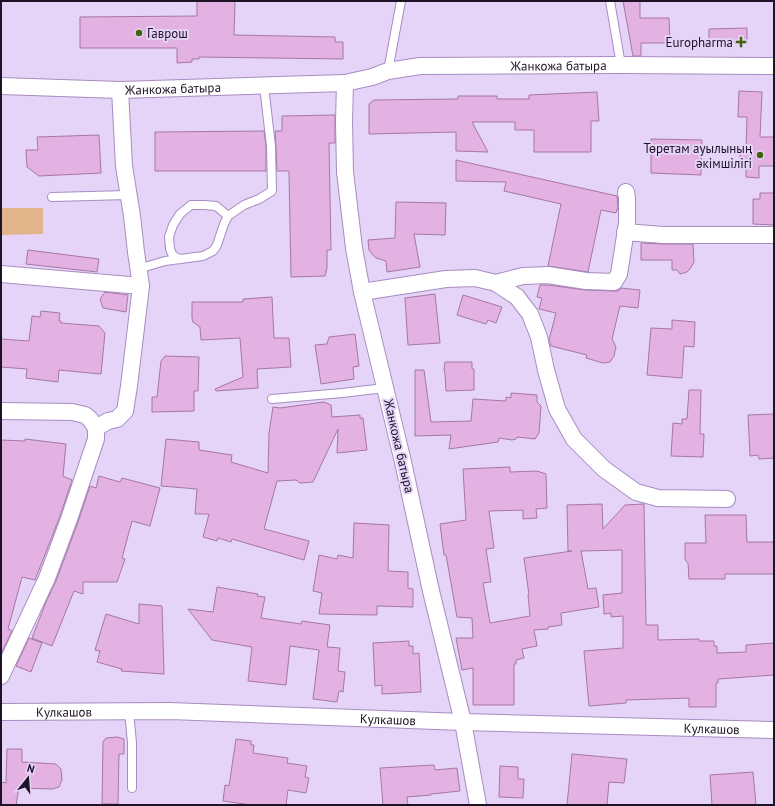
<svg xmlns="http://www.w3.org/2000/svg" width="775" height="806" font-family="'PT Sans',sans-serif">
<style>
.green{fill:#e1b589}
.building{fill:#e4b1e3;stroke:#a577a4}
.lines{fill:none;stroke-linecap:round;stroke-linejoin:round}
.service-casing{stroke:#a78cc3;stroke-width:10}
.minor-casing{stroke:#a78cc3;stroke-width:18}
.service{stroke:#fff;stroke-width:8}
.minor{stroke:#fff;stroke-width:16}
.poi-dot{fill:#456010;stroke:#e5d4f7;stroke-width:1.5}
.labels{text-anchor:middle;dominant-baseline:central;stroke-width:4;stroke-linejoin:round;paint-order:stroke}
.poi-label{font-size:13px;fill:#1d1226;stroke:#e5d4f7;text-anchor:end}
.street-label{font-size:13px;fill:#1d1226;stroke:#e5d4f7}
</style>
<rect width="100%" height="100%" fill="#e5d4f7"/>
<path class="green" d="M1,208H43V234L1,235Z"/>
<path class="building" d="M197,1H235L234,35L335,37V42H343V59L199,57V59H192V62L177,63V48H80V17L197,16Z
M623,1H640V18H669L670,43H641V56H633Z
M747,28V43H727V45L709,46V29Z
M739,91L762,92L760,137H774V166H759V178L746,177V165H740V149H746L747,117H738Z
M597,92L599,121H591V152H534V130H515V122H472L488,152L456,151V132L369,134V104L374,100L458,99V96H497V99H529V95Z
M335,115V143H329L331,250H327V268L325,276L291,277L289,171H277L276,146L275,131H282V116Z
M264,131L266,146V171H155V132Z
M99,135L101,173L39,176L27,167L26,150H38L37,137Z
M651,139L702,140L701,175L651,173Z
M456,160L617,196L618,207L616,213L601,210L588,272L548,266L561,204L504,191L506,182L456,181Z
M760,193H774V225L753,224V199H760Z
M396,202L446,203L445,235L414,234L420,267L387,272L386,261L376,258L372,254L369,250L368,240L395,238Z
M641,243L663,244H693L694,262L690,269L687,272L680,274L677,270H672V260H641Z
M28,250L99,259L97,272L26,264Z
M540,285H547L586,290L614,291H618L621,288L640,290L638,308L620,306L612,339L616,347L614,356L610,362L603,363L586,358L587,355L551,346L549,340L556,313L539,309L542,298L537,297Z
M105,292L128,295L126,312L103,308L100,299Z
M435,294L440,343L408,345L405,298Z
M463,295L502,307L496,323L488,320L486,324L457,315Z
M272,297L274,338H289L291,367L257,369L258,388L216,391L215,389L243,377L240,338L201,340L200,327L193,322L192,318V302H243V299Z
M41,311L60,313L59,321H61V323L99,326L105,333L101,374L59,370L58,382L26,378L27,369L1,367V339L29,341L32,316L40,317Z
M672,320L695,322L694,347L684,346L682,378L647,375L651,328L672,329Z
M355,334L359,366L353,367L354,379L321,384L315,345L327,344L329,337Z
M165,356L199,357L198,391H194V411L152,412V397H157L161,361Z
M445,362H472V369H474V390L446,391L445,374L444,369Z
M415,370H424L431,422L471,421L473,399L506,401V397L511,398V393L537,395V402L541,406L539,433L535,439L517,437L516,439L512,440L499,438L498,442L449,449L451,435L415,436Z
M689,390H701L700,434H704L703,457L671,456L673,423L682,424V419H687Z
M324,402L331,405L332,417L360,415V418H363L367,450L337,453L338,429L313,482L300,483L296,480L277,481L264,529L309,541L304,560L232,539L231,542L218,538L217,541L203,537L209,514H195L197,489L161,486L166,439L199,442V450L232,455L231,462L268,473L269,433L273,407L280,408Z
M774,414V458L759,459L758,455L750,456L748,415Z
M25,439L66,444L63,476L72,480L60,516L35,580L22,577L8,629L12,631L1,654V440L25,441Z
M510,467V472L537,471L546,474L547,508L536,509L537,518L523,519V510L489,511L494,548L486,549L491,582L483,583L490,623L530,616L528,595H529L524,558L572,551H568L567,505L602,504L603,529L625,505L644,504L646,625H658V640L699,639V641H714V646H717V653L746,652V645L774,643V675L718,679V683H716V707H689V698L626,700V703L589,706L584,651L623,648V616L611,617V613L604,614L603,595L622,593V550L581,551L588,589L596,588L599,607L561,613L562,625L548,627V629L534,630L537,646L522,649L524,658L516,660V664H514V705H473V668L462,670L456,638H473L472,618L457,617L446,555H444L440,524L466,520L463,469Z
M99,476L120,482L122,478L160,488L150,526L132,521L122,558L125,559L117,582H83V594L74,591L52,646L32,638L46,602L56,581L78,522L90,486L96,488Z
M705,515H746L747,542H774V574H725V579H689L688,563L685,560V543H706Z
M354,523L389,525L388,571L408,572V588L413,589V607L377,606V615L319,614L322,593L313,591L319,555L337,559L338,555L353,558Z
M217,587L258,594L257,596L265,597L261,618L301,624L302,621L330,625L327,647L340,648L338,671L345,672L343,692L339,691L337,702L313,699L319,650L290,646L286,685L248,681L252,647L212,640L188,609L213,612Z
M139,604L162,606L164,674L121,671L122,669L97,662L100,651L95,650L106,614L139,624Z
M29,638L42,643L31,672L16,666Z
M409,641V646H413V654L419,653L421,692L382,694V685L375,686L373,643Z
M117,737L124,739V754H119L118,804H102L103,742L106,738Z
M236,739L251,741V745H254L253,753L288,758L287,763L307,766L305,777L309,778L306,793L288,790L286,805H251L223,801L225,785L229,786Z
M7,749H22V762L56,764L61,769L62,780L59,787L52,789L19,788L16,805H1V782L6,783Z
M572,754L627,759L624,783L609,782L607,805H567Z
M434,765L435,770L457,768L460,791L431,794V795L407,797L408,805H383L380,768Z
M500,766L518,767V779H524L523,798L499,797Z
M753,772L756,805H712L710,775Z"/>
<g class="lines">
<g class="service-casing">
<path id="service" d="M610,1L621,65
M388,71L401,1
M52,197L128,195
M180,259L173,256L170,249L169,237L173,225L180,214L191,205H204L216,206L228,216
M138,269L165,261L203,256L213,251L217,245L224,224L228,216L244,205L259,199L272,191L271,146L264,86
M272,399L342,393L385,388
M129,711L132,743V788"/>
</g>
<g class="minor-casing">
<g id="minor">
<path id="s1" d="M1,86L120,90L345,83"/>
<path d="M625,232L663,235H774"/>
<path d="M1,274L141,286"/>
<path d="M496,283L523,276L548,275L586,281L614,282L619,274L622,255L627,223V198L626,192"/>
<path d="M362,292L446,279L475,278L496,283L517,297L530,314L539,337L546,370L557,409L574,439L604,469L636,492L658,498L727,499"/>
<path d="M1,411L72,412L85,415L90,419L96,428V439L69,519L47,578L1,676"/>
<path d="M96,428L108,421L117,419L125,411L129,386L141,286L136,252L132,216L124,166L120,90"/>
<path id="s2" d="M1,712L170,711L463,722L774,730"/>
<path id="s3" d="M478,805L463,722L431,591L403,462L362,292L354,248L345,172L344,122L345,83L372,77L388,71L420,66L621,65L774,66"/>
</g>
</g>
<use href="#service" class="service"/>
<use href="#minor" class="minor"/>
</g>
<g class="poi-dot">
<circle cx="139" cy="33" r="4"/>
<path d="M739 36h4v4h4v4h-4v4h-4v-4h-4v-4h4z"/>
<circle cx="760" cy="155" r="4"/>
</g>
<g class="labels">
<g class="poi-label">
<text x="147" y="33" text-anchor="start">Гаврош</text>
<text x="733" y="42">Europharma</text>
<text x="752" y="148">Төретам ауылының<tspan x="752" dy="15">әкімшілігі</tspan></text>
</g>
<g class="street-label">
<text stroke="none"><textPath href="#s3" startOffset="952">Жанкожа батыра</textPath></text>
<text stroke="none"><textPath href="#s1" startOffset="172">Жанкожа батыра</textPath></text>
<text transform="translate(399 446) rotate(77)">Жанкожа батыра</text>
<text stroke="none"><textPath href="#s2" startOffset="63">Кулкашов</textPath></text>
<text stroke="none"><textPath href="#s2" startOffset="387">Кулкашов</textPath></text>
<text stroke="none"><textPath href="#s2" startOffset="711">Кулкашов</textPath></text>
</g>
</g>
<rect width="775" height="806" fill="none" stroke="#1d1226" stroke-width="4"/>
<g transform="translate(28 778) rotate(17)" stroke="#e5d4f7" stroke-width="3" paint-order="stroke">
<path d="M0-3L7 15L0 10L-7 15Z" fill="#1d1226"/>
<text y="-6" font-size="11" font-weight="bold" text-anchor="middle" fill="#1d1226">N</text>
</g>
</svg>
